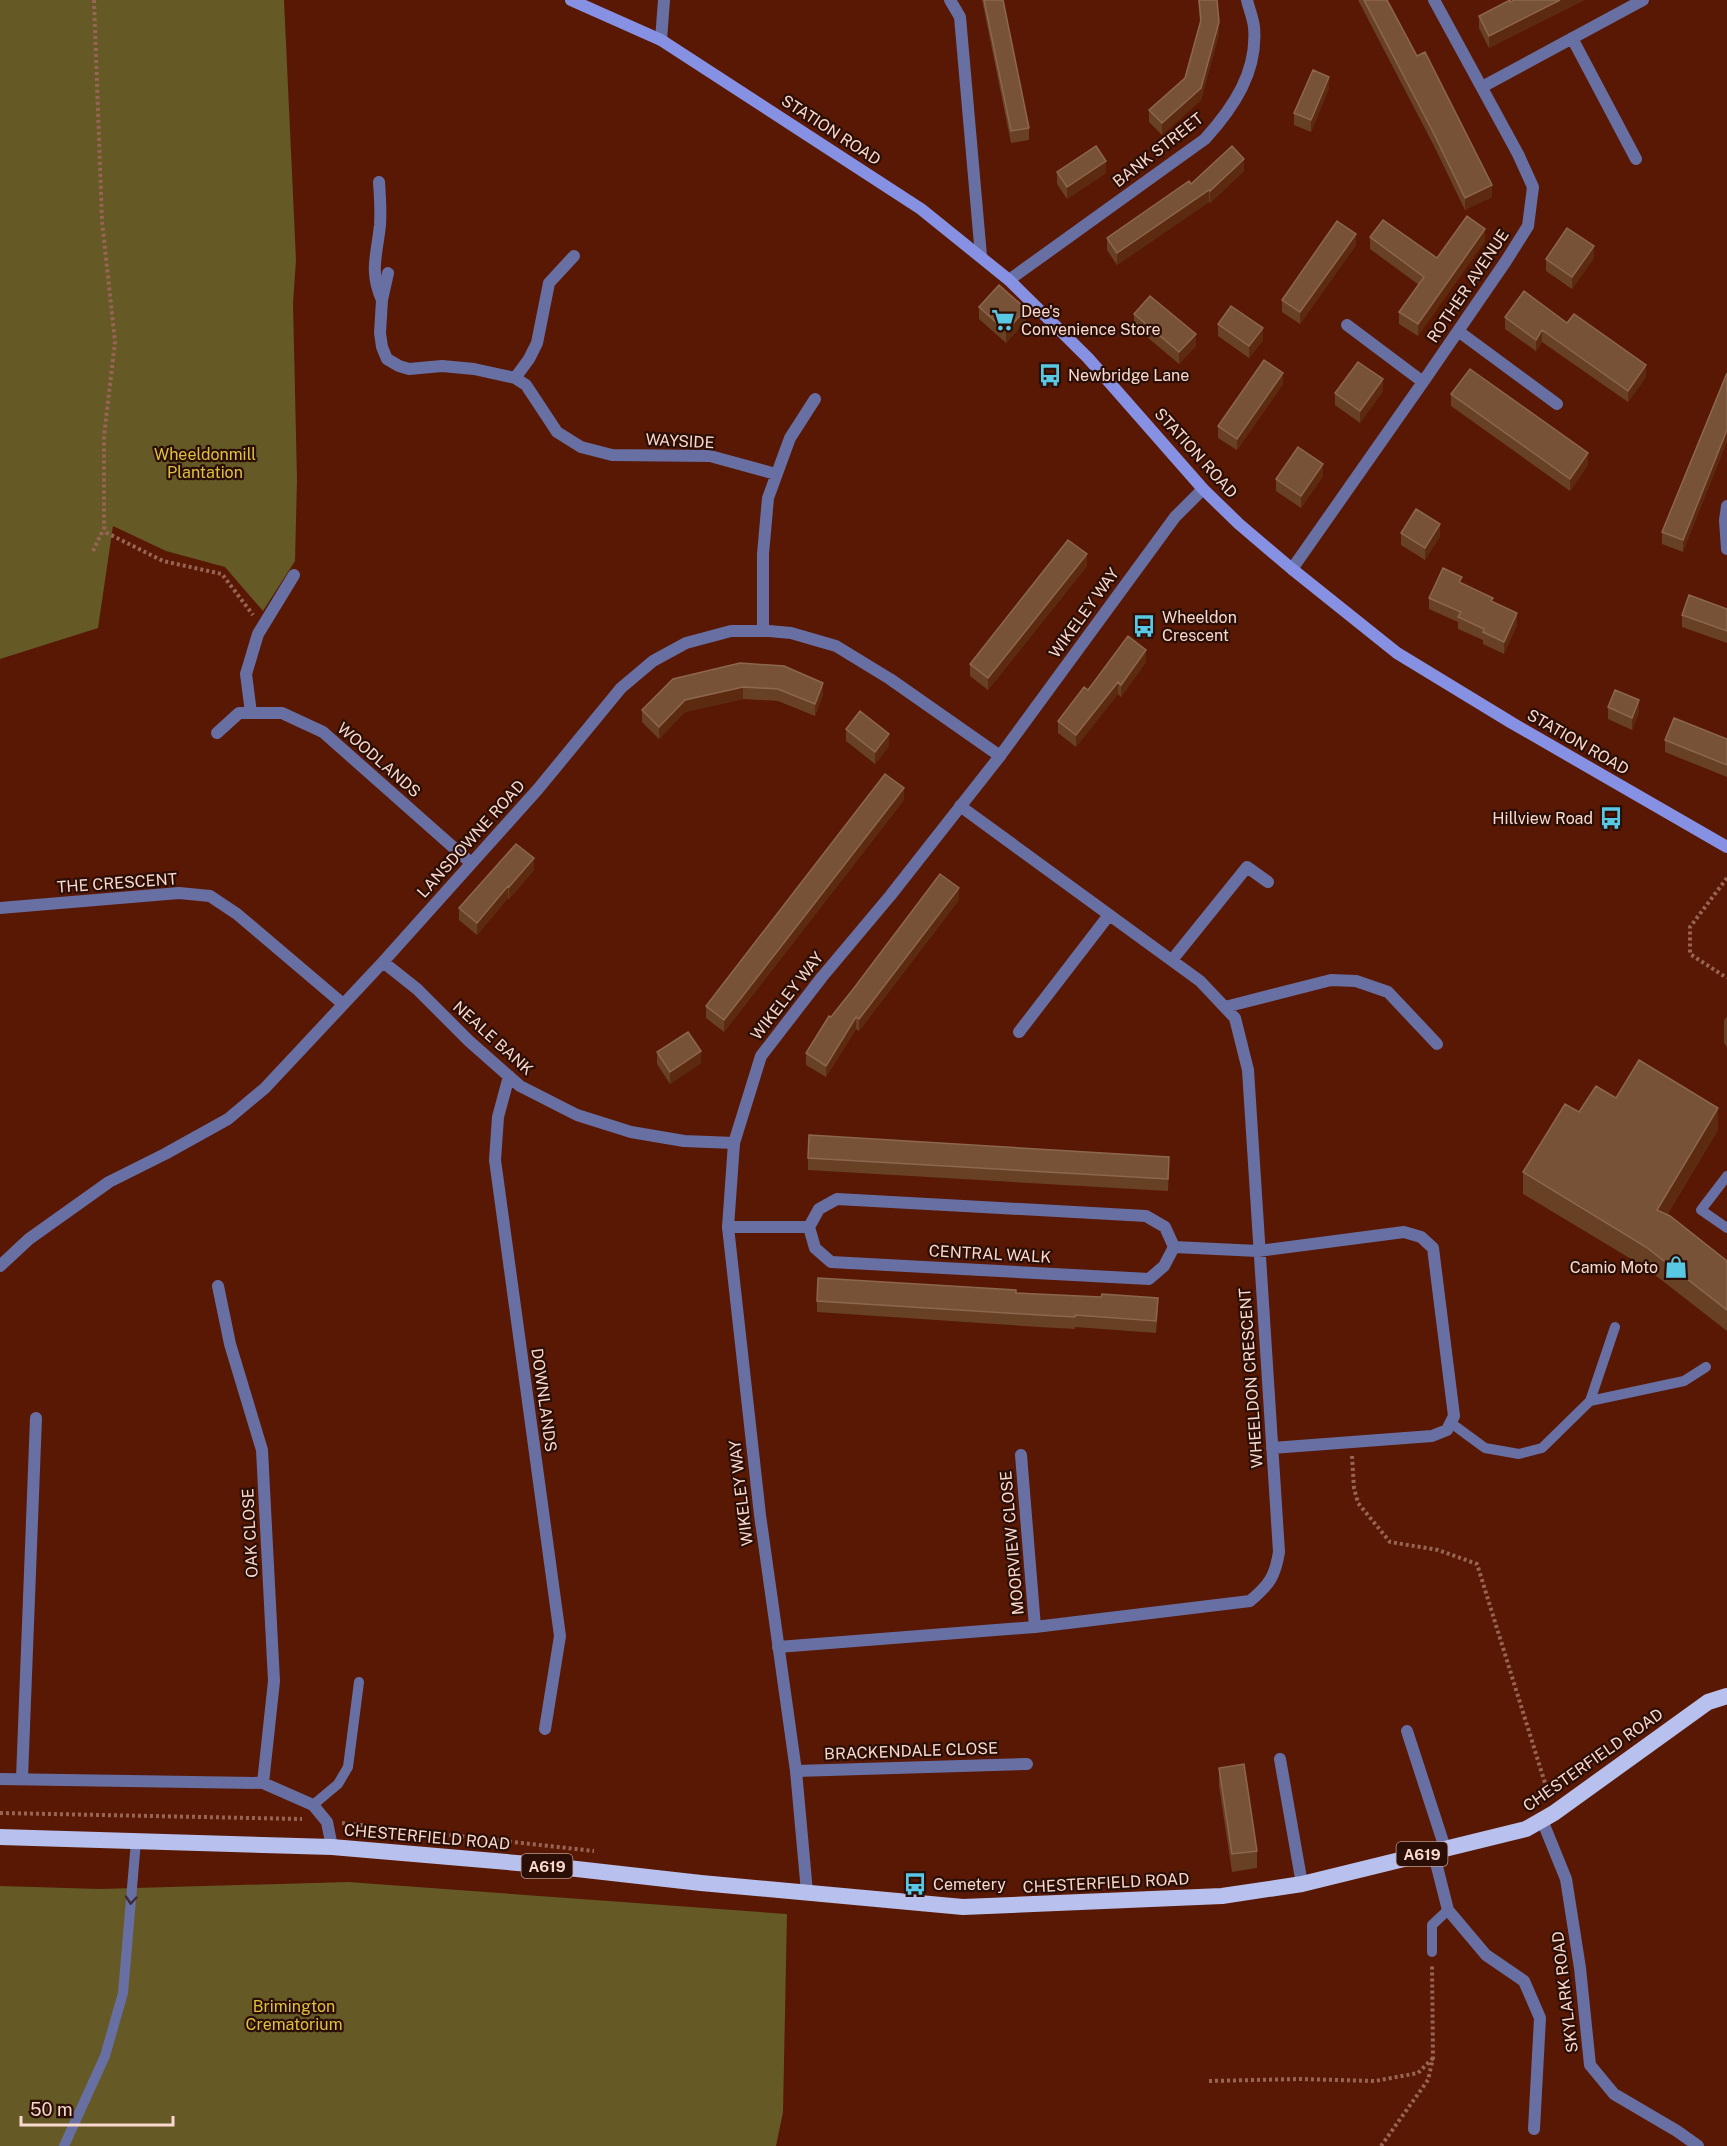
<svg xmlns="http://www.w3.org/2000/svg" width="1727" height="2146" font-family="'Public Sans',sans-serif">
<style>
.green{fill:#655926}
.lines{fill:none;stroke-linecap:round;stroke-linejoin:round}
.path{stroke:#986454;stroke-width:4;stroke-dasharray:3 3;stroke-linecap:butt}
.service{stroke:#686fa3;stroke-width:10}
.minor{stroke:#686fa3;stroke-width:12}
.tertiary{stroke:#686fa3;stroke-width:12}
.secondary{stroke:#8791e4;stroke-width:12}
.trunk{stroke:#b8c0ed;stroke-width:16}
.wall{fill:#684124}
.shaded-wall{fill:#5b2a0f}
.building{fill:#785236;stroke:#8c674e;stroke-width:1.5}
.oneway{stroke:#3d2c36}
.labels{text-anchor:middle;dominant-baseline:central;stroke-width:4.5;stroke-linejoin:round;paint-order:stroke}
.shield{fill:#2b0f07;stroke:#bb9c92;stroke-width:1.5}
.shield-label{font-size:15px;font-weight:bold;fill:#f9d8ce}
.street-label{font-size:16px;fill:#f9d8ce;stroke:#2b0f07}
.poi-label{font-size:16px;fill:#f9d8ce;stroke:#2b0f07;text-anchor:start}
.park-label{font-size:16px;fill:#dec23d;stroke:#2b0f07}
</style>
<rect width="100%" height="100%" fill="#581804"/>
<path class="green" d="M0,0H284L296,260L293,303L297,480L295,561L263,611L225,567L166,551L113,526L98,628L0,659Z
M348,1882L787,1914L783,2112L776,2146H0V1886L100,1889Z"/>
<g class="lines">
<path class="path" d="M94,0L102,221L115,342L104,436V527L107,533L163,561L222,574L253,615
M93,551L104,528
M1727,878L1690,927V954L1727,978
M1352,1456L1354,1488L1358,1503L1390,1542L1438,1550L1477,1564L1549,1796
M0,1813L302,1819
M342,1823L594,1851
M1209,2081L1299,2079L1375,2081L1418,2073L1433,2058
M1381,2146L1428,2080L1433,2058L1432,1965"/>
<path class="service" d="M1727,1176L1701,1210L1727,1228
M1590,1401L1684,1381L1706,1367
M1451,1423L1485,1448L1519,1454L1542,1448L1590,1401L1615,1327
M313,1805L338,1784L348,1767L359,1682
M1432,1952V1925L1448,1910
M64,2146L105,2056L123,1993L136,1841"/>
<path class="minor" d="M950,0L960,17L981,256
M1572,38L1636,159
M661,40L664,0
M1482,87L1643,0
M379,182C380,196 381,211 380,225C377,255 369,271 382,300
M388,273L382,300L380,333L382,347L387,359L399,366L409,369L442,366L474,369L515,378L526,385L557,432L581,447L612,455L710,456L776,474
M1009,280L1205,139C1233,108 1258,72 1254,27C1253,18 1249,9 1247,0
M1347,325L1423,382
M1458,331L1557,404
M515,378L529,359L537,343L549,283L574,256
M1727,506L1725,520L1727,549
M1292,569L1423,382L1506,261L1528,226L1533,187L1518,154L1434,0
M763,631V554L768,498L790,438L815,399
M251,713L246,674L258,634L294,575
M217,733L239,713H282L323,732L471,863
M0,908L179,893L210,896L237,914L343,1004
M1172,960L1247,867L1268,882
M383,962L417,989L469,1041L520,1086L577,1115L631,1132L684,1141L734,1143
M1225,1007L1331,980L1356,981L1388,992L1437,1044
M1019,1032L1109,915
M509,1076L498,1117L495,1160L560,1636L545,1729
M837,1199L1146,1216L1165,1227L1174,1247L1164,1266L1149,1279L831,1262L815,1248L809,1227L819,1209Z
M728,1227H809
M1174,1247L1258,1251L1404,1232L1421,1237L1433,1248L1454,1416L1447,1430L1432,1436L1272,1448
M0,1266L29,1239L109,1182L165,1154L228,1119L265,1088L383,962L538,789L621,688L653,661L686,643L731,631H769L791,633L836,646L890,679L1000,756
M218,1286L230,1344L262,1450L274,1681L263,1783
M1021,1455L1035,1627
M778,1647L1035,1627L1250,1601C1269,1585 1275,1577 1279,1552L1248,1070L1235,1018L1200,981L960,806
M1407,1731L1445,1848
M1280,1759L1302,1884
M796,1771L1027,1764
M22,1778L36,1418
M0,1779L263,1783L313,1805L327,1822L332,1847
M1542,1820L1566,1879L1580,1968L1590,2065L1614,2094L1677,2131L1698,2146
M1433,1851L1448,1910L1486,1955L1524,1981L1540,2018L1534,2129"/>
<path class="tertiary" d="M807,1892L796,1771L760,1515L728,1227L734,1143L761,1056L822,977L890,896L1000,756L1175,517L1203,489"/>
<path class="secondary" d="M571,0L661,40L921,209L1009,280L1088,358L1203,489L1239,524L1292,569L1397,653L1512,723L1727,847"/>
<path class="trunk" d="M0,1837L332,1847L541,1865L701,1883L963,1907L1222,1896L1302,1884L1526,1829L1554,1813L1708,1702L1727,1696"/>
</g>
<path class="wall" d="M982,0H1003L1029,128V140L1011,143Z
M1198,0H1217L1219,34L1201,100L1162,135L1149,122V110L1185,78L1200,23Z
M1358,0H1387L1492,197L1465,210L1433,144Z
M1514,0H1584L1489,48L1479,28V16Z
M1329,88L1311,132L1294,125V113Z
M1244,171L1210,203L1209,202L1117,265L1107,250V238L1191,184Z
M1057,172L1106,173L1067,199L1057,184Z
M1370,237L1437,258L1485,241L1418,336L1399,324V312L1419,285L1370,249Z
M1356,245L1300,324L1282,312V300Z
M1594,258L1572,289L1546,271V259Z
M979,307L1026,321L1006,343L979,319Z
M1134,314L1196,346L1179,364L1134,326Z
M1505,317L1567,323L1646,377L1628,402L1542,342L1536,351L1505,329Z
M1218,324L1263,340L1249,358L1218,336Z
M1727,373L1683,552L1662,544V532Z
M1283,384L1237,450L1218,438V426Z
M1383,391L1360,423L1335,405V393Z
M1451,394L1588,465L1570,491L1451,406Z
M1323,476L1301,508L1276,491V479Z
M1401,533L1440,536L1425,560L1401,545Z
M1087,566L988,690L970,676V664Z
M1462,583L1493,602L1517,625L1504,654L1483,644V640L1458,629V622L1429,609V598Z
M1727,609V643L1682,627V615Z
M1146,662L1121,697L1118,694L1076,747L1058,733V721L1088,690Z
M740,663L823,695L815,716L778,701L743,699L685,712L659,739L642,722V710Z
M1608,707L1639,712L1632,730L1608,719Z
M846,729L889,746L875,764L846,741Z
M1727,739V777L1665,752V740Z
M904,800L724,1032L706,1018V1006Z
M534,870L509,899L508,898L477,935L459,920V908Z
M959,900L859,1031L856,1029L826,1077L806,1065V1053L831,1017Z
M1727,1017V1047L1724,1043V1020Z
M657,1052L701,1063L670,1084L657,1064Z
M1616,1098L1718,1130L1667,1215L1727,1261V1331L1646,1268L1523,1194V1172Z
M808,1158L1169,1169L1168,1191L808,1170Z
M1016,1293L1158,1310L1156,1333L1075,1327V1329L1039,1327L817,1312V1301Z
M1219,1768L1257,1851V1868L1232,1872L1219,1786Z"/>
<path class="shaded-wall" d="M1560,0H1584L1489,48V36Z
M1219,22V34L1201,100L1162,135V123Z
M1329,77V88L1311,132V120Z
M1244,159V171L1210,203V191Z
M1106,161V173L1067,199V187Z
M1492,185V197L1465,210V198Z
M1209,190V202L1117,265V253Z
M1485,229V241L1418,336V324Z
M1356,234V245L1300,324V312Z
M1594,246V258L1572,289V277Z
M1026,309V321L1006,343V331Z
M1263,328V340L1249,358V346Z
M1542,330V342L1536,351V340Z
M1196,334V346L1179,364V352Z
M1646,365V377L1628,402V391Z
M1283,373V384L1237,450V439Z
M1383,379V391L1360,423V411Z
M1727,430V442L1683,552V540Z
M1588,453V465L1570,491V479Z
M1323,464V476L1301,508V496Z
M1440,524V536L1425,560V548Z
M1087,554V566L988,690V678Z
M1517,613V625L1504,654V642Z
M1146,650V662L1121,697V685Z
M1118,682V694L1076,747V735Z
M823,683V695L815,716V704Z
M743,687V699L685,712L659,739V727L685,700Z
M1639,700V712L1632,730V718Z
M889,734V746L875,764V752Z
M904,788V800L724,1032V1020Z
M534,858V870L509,899V887Z
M508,886V898L477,935V923Z
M959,888V900L859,1031V1019Z
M856,1017V1029L826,1077V1066Z
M701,1051V1063L670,1084V1072Z
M1718,1108V1130L1657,1231V1210Z"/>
<path class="building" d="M984,0H1003L1029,128L1011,131Z
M1199,0H1217L1219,22L1201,88L1162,123L1149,110L1185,78L1201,20Z
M1364,0H1387L1417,56L1425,52L1492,185L1465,198L1433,132Z
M1510,0L1511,2L1514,0H1560L1489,36L1479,16Z
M1313,70L1329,77L1311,120L1294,113Z
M1096,146L1106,161L1067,187L1057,172Z
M1232,146L1244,159L1210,191L1209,190L1117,253L1107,238L1189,181L1191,184Z
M1467,216L1485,229L1418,324L1399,312L1424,277L1370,237L1383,220L1437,258Z
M1337,221L1356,234L1300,312L1282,300Z
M1567,228L1594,246L1572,277L1546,259Z
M999,285L1026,309L1006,331L979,307Z
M1524,291L1567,323L1574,314L1646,365L1628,391L1542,330L1536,340L1505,317Z
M1150,296L1196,334L1179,352L1134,314Z
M1231,306L1263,328L1249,346L1218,324Z
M1264,360L1283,373L1237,439L1218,426Z
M1358,362L1383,379L1360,411L1335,393Z
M1470,369L1588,453L1570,479L1451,394Z
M1727,373V430L1683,540L1662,532Z
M1298,447L1323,464L1301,496L1276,479Z
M1416,509L1440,524L1425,548L1401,533Z
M1068,540L1087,554L988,678L970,664Z
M1443,568L1462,577L1459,582L1493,598L1491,601L1517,613L1504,642L1483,632L1484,629L1458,617L1461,612L1429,598Z
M1689,595L1727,609V631L1682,615Z
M1128,636L1146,650L1121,685L1118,682L1076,735L1058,721L1084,687L1088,690Z
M740,663L784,666L823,683L815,704L778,689L743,687L685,700L659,727L642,710L673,679Z
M1615,690L1639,700L1632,718L1608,707Z
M860,711L889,734L875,752L846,729Z
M1674,718L1727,739V765L1665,740Z
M885,774L904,788L724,1020L706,1006Z
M516,844L534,858L509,887L508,886L477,923L459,908Z
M940,874L959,888L859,1019L856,1017L826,1066L806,1053L829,1016L831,1017L854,988Z
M688,1032L701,1051L670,1072L657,1052Z
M1639,1060L1718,1108L1657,1210L1670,1216L1727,1261V1310L1646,1247L1523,1172L1565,1104L1579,1112L1596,1086L1616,1098Z
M809,1135L1169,1157L1168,1179L808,1158Z
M818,1278L1016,1290V1293L1101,1297L1102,1294L1158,1298L1156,1321L1075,1315V1317L1039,1315L817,1301Z
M1244,1764L1257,1851L1232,1854L1219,1768Z"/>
<defs><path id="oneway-chevron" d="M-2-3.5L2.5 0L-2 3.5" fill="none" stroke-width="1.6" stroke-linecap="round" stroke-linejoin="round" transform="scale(1.5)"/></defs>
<use class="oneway" href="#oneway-chevron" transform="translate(131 1900) rotate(95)"/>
<defs>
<g id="supermarket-bare" transform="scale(1.8)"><path d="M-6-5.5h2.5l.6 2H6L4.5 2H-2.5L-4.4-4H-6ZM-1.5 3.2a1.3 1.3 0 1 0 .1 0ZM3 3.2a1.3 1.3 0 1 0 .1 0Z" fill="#59c8e4" stroke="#2b0f07" stroke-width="2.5" paint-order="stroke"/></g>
<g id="bus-bare" transform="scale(1.8)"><path d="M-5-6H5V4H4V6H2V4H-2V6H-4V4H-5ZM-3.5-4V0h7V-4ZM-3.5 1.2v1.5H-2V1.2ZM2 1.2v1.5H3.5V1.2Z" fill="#59c8e4" stroke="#2b0f07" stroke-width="2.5" paint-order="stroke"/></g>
<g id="shop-bare" transform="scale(1.8)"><path d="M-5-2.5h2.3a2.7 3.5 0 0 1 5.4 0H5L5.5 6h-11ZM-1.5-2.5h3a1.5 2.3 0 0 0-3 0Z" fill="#59c8e4" stroke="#2b0f07" stroke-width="2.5" paint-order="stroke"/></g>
</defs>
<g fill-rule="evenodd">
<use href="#supermarket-bare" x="1003" y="320"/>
<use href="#bus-bare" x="1050" y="375"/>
<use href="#bus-bare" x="1144" y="626"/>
<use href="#bus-bare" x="1611" y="818"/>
<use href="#shop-bare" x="1676" y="1267"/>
<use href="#bus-bare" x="915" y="1884"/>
</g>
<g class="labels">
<g class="shield">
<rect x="1396.5" y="1842" width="51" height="24" rx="4.5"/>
<rect x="521.5" y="1854" width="51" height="24" rx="4.5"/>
</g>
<g class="shield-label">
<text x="1422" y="1854">A619</text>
<text x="547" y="1866">A619</text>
</g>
<g class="street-label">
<text transform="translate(831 130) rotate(33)">STATION ROAD</text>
<text transform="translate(1158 150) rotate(-38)">BANK STREET</text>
<text transform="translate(1468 286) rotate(-56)">ROTHER AVENUE</text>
<text transform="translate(680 441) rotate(3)">WAYSIDE</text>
<text transform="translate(1196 453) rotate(48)">STATION ROAD</text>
<text transform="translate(1084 613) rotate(-54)">WIKELEY WAY</text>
<text transform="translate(1578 742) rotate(30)">STATION ROAD</text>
<text transform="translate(379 760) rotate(41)">WOODLANDS</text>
<text transform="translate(471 839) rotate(-48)">LANSDOWNE ROAD</text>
<text transform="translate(117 883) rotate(-4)">THE CRESCENT</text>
<text transform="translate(787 996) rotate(-52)">WIKELEY WAY</text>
<text transform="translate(493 1038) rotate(42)">NEALE BANK</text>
<text transform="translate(990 1254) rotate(3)">CENTRAL WALK</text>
<text transform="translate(1251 1378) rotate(-94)">WHEELDON CRESCENT</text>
<text transform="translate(544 1400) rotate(82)">DOWNLANDS</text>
<text transform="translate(741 1493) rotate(-97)">WIKELEY WAY</text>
<text transform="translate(250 1533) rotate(-93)">OAK CLOSE</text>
<text transform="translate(1012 1543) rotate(-95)">MOORVIEW CLOSE</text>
<text transform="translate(911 1751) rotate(-2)">BRACKENDALE CLOSE</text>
<text transform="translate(1593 1760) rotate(-35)">CHESTERFIELD ROAD</text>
<text transform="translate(427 1837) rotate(5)">CHESTERFIELD ROAD</text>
<text transform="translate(1106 1883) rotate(-3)">CHESTERFIELD ROAD</text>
<text transform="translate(1565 1992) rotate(-97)">SKYLARK ROAD</text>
</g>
<g class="poi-label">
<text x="1021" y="311">Dee's<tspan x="1021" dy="18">Convenience Store</tspan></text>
<text x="1068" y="375">Newbridge Lane</text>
<text x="1162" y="617">Wheeldon<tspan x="1162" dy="18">Crescent</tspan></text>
<text x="1593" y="818" text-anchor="end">Hillview Road</text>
<text x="1658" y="1267" text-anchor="end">Camio Moto</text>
<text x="933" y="1884">Cemetery</text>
</g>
<g class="park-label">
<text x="205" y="454">Wheeldonmill<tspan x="205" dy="18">Plantation</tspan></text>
<text x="294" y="2006">Brimington<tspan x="294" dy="18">Crematorium</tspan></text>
</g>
</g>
<path d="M21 2116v9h152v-9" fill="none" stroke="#f9d8ce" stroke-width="3"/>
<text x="30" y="2116" font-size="18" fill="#f9d8ce" stroke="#2b0f07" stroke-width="4.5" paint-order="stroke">50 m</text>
</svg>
